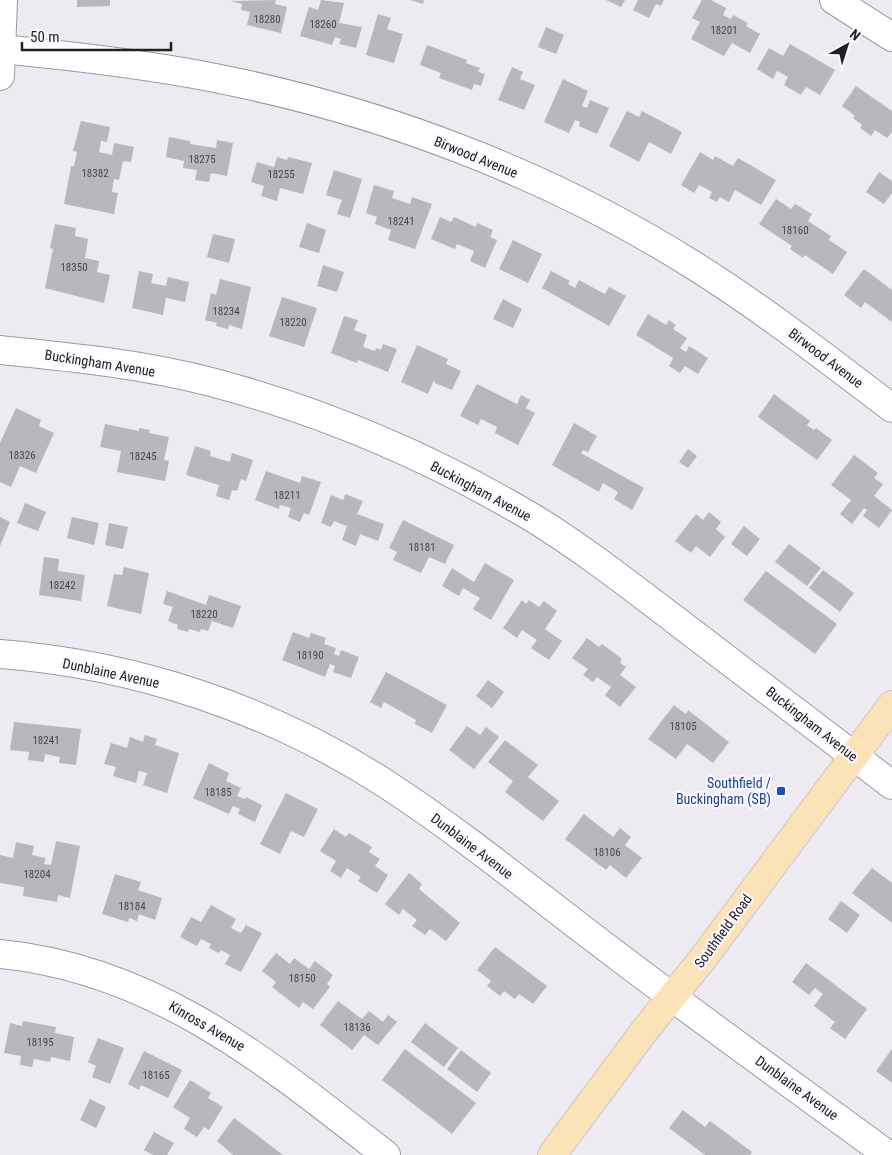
<svg xmlns="http://www.w3.org/2000/svg" width="892" height="1155" font-family="'Roboto Condensed',sans-serif">
<style>
.building{fill:#bab6be}
.lines{fill:none;stroke-linecap:round;stroke-linejoin:round}
.minor-casing{stroke:#9c98a0;stroke-width:30}
.major-casing{stroke:#cac9ca;stroke-width:30}
.minor{stroke:#fff;stroke-width:28}
.major{stroke:#fce2b7;stroke-width:28}
.transit-dot{fill:#1a4fb4;stroke:#fbf7ff;stroke-width:2}
.labels{text-anchor:middle;dominant-baseline:central;stroke-width:4.5;stroke-linejoin:round;paint-order:stroke}
.number-label{font-size:11px;fill:#47464a}
.street-label{font-size:14px;fill:#212023;stroke:#fbf7ff}
.transit-label{font-size:14px;fill:#164399;stroke:#fbf7ff;text-anchor:end}
</style>
<rect width="100%" height="100%" fill="#eeeaf2"/>
<path class="building" d="M77,0H110V6L77,7Z
M276,0L275,4L287,7L281,33L247,25L250,12L241,10L242,4L230,1Z
M321,0L344,3L339,23L362,27L356,48L339,44L341,39L335,37L332,45L300,36L309,7L318,10Z
M410,0H424L423,4Z
M606,0H625L621,7Z
M638,0H664L661,6L656,4L649,18L633,10Z
M702,0H711L726,8L723,15L731,19L733,15L748,23L746,26L760,34L750,53L732,43L724,56L691,39L700,22L692,18Z
M378,14L391,18L387,29L403,34L394,63L366,55Z
M546,27L564,35L556,54L538,47Z
M790,44L835,70L820,95L806,87L801,95L784,85L788,77L777,71L773,79L757,69L769,48L783,56Z
M427,45L467,60L466,63L480,68L478,72L485,74L481,86L474,84L472,90L439,78L441,73L420,65Z
M512,67L523,72L520,79L535,85L524,110L498,100Z
M563,79L588,91L582,106L587,108L590,100L609,108L597,134L579,126L580,122L575,120L569,133L544,122Z
M856,86L892,111V132L887,138L875,130L871,136L860,128L862,125L853,118L855,116L842,106Z
M627,111L639,117L642,111L682,132L671,154L649,142L639,162L609,146Z
M81,121L110,127L107,142L101,141L99,152L112,155L114,143L134,147L131,162L123,161L119,180L114,179L112,192L118,193L114,214L64,204L71,166H74L77,152L73,151Z
M169,137L190,141V144L216,148L217,140L233,143L227,176L211,173L209,182L195,180L197,170L183,168L184,161L166,157Z
M700,152L713,160L715,156L733,166L738,158L776,180L761,205L735,190L729,202L720,197L717,202L709,198L712,192L699,185L694,193L681,185Z
M277,157L287,160L288,157L312,163L303,194L280,188L277,201L261,196L264,186L251,182L257,162L274,167Z
M334,170L362,179L350,218L337,214L342,200L326,195Z
M879,172L892,181V193L884,204L866,192Z
M374,185L394,191L392,198L410,204L412,197L432,204L415,249L388,240L391,230L375,224L377,217L366,213Z
M776,199L791,209L795,204L812,214L808,221L831,236L829,240L847,252L833,274L805,255L803,258L790,249L792,246L759,224Z
M440,217L451,222L454,217L476,227L477,223L493,230L490,237L497,240L485,268L470,261L474,251L457,244L455,249L431,239Z
M307,223L326,230L319,253L299,247Z
M55,224L76,228L75,236L88,239L85,258L99,261L97,272L110,275L104,303L45,288L53,249L50,248Z
M213,234L235,239L229,263L207,257Z
M513,240L542,254L528,283L499,269Z
M323,265L344,272L337,292L317,286Z
M864,269L892,290V322L865,302L861,308L844,295Z
M139,271L153,274L151,283L166,286L168,277L189,282L185,302L166,298L163,315L132,308Z
M551,271L570,281L568,284L575,288L579,280L605,294L609,287L626,296L609,326L542,288Z
M220,279L251,287L242,329L229,325L228,329L216,326L217,323L205,320L211,293L216,295Z
M282,297L317,308L304,347L269,336Z
M503,299L522,309L513,328L493,319Z
M648,314L666,325L669,320L676,325L673,329L687,338L680,348L686,352L689,346L708,358L698,374L685,366L680,373L669,366L673,358L636,335Z
M344,316L358,320L354,330L367,335L363,347L375,351L376,348L381,350L383,344L397,349L388,372L358,360L357,363L331,353Z
M417,345L448,359L446,364L461,371L452,390L435,383L434,380L428,394L401,382Z
M477,384L517,404L521,395L530,400L526,408L535,413L518,445L495,433L497,427L481,419L478,425L460,416Z
M774,394L810,421L807,425L814,430L816,428L832,440L817,460L758,417Z
M16,408L41,420L39,426L54,433L36,473L20,466L11,487L0,482V443Z
M574,423L597,436L588,452L583,450L581,453L644,488L632,510L614,499L618,492L603,483L599,492L552,465Z
M105,424L139,431V428L150,430L149,433L169,437L164,460L169,461L165,481L117,472L121,451L100,447Z
M195,446L211,451L210,456L230,462L232,453L253,460L246,481L241,479L237,491L232,490L229,500L216,496L219,485L186,475Z
M688,449L697,456L688,468L679,462Z
M854,455L878,473L874,478L883,484L874,496L892,510L879,528L863,516L867,510L864,508L852,524L840,514L851,500L831,485Z
M266,471L300,483L302,476L321,482L309,515L304,513L300,522L288,517L291,508L280,505L279,509L255,500Z
M345,494L363,501L357,514L384,524L378,541L360,534L356,546L342,540L347,526L334,521L331,527L321,523L331,495L343,500Z
M25,503L46,512L38,531L17,523Z
M709,512L721,522L716,529L725,537L710,557L696,546L691,553L675,541L696,514L703,520Z
M0,517L10,522L0,546Z
M72,517L99,523L94,545L67,538Z
M403,520L454,545L445,564L429,557L421,573L393,560L397,552L389,548Z
M109,523L128,527L123,549L105,545Z
M744,526L760,539L747,556L731,544Z
M789,544L821,568L807,586L775,562Z
M44,557L59,559L58,571L85,575L81,601L39,595Z
M485,563L514,580L491,620L473,609L480,598L463,588L459,596L442,586L452,568L474,582Z
M124,567L149,573L141,614L107,606L114,574L122,575Z
M823,570L854,593L840,612L809,588Z
M766,571L837,624L815,654L743,600Z
M167,591L206,605L209,595L241,606L233,628L212,621L208,631L201,629L200,632L189,629L188,632L177,629L178,625L168,621L173,607L163,604Z
M522,600L526,604L529,600L539,607L544,601L557,611L545,629L562,641L549,660L531,648L537,640L522,630L517,638L503,628Z
M293,632L309,638L311,633L326,638L324,644L336,648L334,654L339,656L341,650L359,657L351,678L333,672L335,666L330,664L325,677L282,660Z
M587,638L599,647L602,644L622,659L620,663L626,667L620,675L636,687L620,707L605,695L611,687L597,677L593,682L583,675L588,669L572,658Z
M386,672L447,705L432,733L415,724L416,720L384,702L381,708L370,702Z
M488,680L504,692L492,708L476,696Z
M674,705L686,714L688,710L729,742L713,763L687,744L676,759L648,739Z
M14,722L81,729L76,765L59,763L60,757L45,754L44,762L28,760L29,752L10,750Z
M467,726L480,735L486,727L499,737L474,769L449,750Z
M145,735L157,739L155,745L179,753L167,793L143,785L147,773L139,771L136,783L113,776L116,767L104,764L111,743L127,748L130,737L143,742Z
M505,740L538,765L528,777L559,801L543,821L505,792L513,781L488,762Z
M209,763L229,773L226,781L241,788L237,796L245,799L246,797L262,805L255,822L238,814L240,809L233,806L229,814L193,798Z
M286,793L318,809L304,837L291,831L280,854L260,844Z
M584,814L613,837L620,828L631,837L625,845L642,858L626,878L610,865L606,870L565,839Z
M334,829L346,837L349,833L372,847L369,852L380,859L375,866L388,875L377,893L358,881L361,877L347,868L341,878L330,871L336,861L320,851Z
M56,841L80,846L70,898L58,895L57,902L23,896L24,887L0,883V855L13,858L16,842L34,846L32,855L46,858L44,864L51,865Z
M872,868L892,883V923L852,893Z
M409,873L422,884L419,889L460,923L446,941L430,929L425,935L412,926L417,920L403,909L399,915L385,904Z
M115,874L141,882L138,890L162,898L155,920L139,914L137,921L129,918L128,922L102,914Z
M841,901L860,915L847,933L828,919Z
M211,905L236,919L231,928L241,933L246,925L262,933L241,972L225,964L230,955L221,950L219,953L209,948L211,944L201,939L197,946L180,937L191,917L201,922Z
M495,947L547,986L533,1004L519,994L515,999L504,991L500,996L487,986L491,981L477,970Z
M276,953L290,964L294,958L309,969L315,961L333,975L327,984L330,987L313,1009L303,1002L299,1008L272,987L276,982L262,971Z
M806,963L867,1009L845,1039L830,1028L835,1022L814,1006L823,994L815,988L809,995L792,982Z
M338,1001L362,1019L369,1011L383,1022L388,1015L397,1022L378,1045L364,1035L352,1050L320,1025Z
M23,1021L56,1027L55,1033L74,1037L70,1061L51,1057L50,1062L34,1059L32,1067L20,1065L21,1056L4,1053L10,1023L22,1026Z
M425,1023L458,1048L444,1067L411,1042Z
M98,1038L124,1048L110,1084L92,1077L96,1066L88,1062Z
M405,1049L476,1103L452,1134L382,1080Z
M892,1049V1083L876,1071Z
M461,1050L491,1073L477,1092L447,1069Z
M144,1051L182,1070L168,1098L141,1085L139,1090L128,1084Z
M190,1080L211,1093L208,1098L223,1107L209,1130L204,1127L197,1137L184,1129L190,1118L173,1107Z
M90,1099L106,1107L96,1128L80,1120Z
M683,1110L705,1127L710,1121L752,1152L750,1155H705L669,1128Z
M234,1118L283,1155H233L217,1141Z
M154,1132L174,1143L167,1155H153L144,1150Z"/>
<g class="lines">
<g class="minor-casing">
<path id="minor" d="M834,0L892,37
M1,49C73,56 145,64 215,78C382,111 549,174 693,265C762,308 827,359 892,408
M0,76L3,0
M0,350C70,357 142,364 211,382C325,412 432,458 533,518C582,548 628,584 674,619C747,674 819,730 892,785
M0,654C135,664 272,710 386,784C463,834 534,893 607,948C700,1019 794,1086 888,1155
M0,954C155,969 268,1063 386,1155"/>
</g>
<g class="major-casing">
<path id="major" d="M552,1155L645,1030L701,961L892,705"/>
</g>
<use href="#minor" class="minor"/>
<use href="#major" class="major"/>
</g>
<rect class="transit-dot" x="776" y="786" width="10" height="10" rx="2.5"/>
<g class="labels">
<g class="number-label">
<text x="267" y="19">18280</text>
<text x="323" y="24">18260</text>
<text x="724" y="30">18201</text>
<text x="202" y="159">18275</text>
<text x="95" y="173">18382</text>
<text x="281" y="174">18255</text>
<text x="401" y="221">18241</text>
<text x="795" y="230">18160</text>
<text x="74" y="267">18350</text>
<text x="226" y="311">18234</text>
<text x="293" y="322">18220</text>
<text x="22" y="455">18326</text>
<text x="143" y="456">18245</text>
<text x="287" y="495">18211</text>
<text x="422" y="547">18181</text>
<text x="62" y="585">18242</text>
<text x="204" y="614">18220</text>
<text x="310" y="655">18190</text>
<text x="683" y="726">18105</text>
<text x="46" y="740">18241</text>
<text x="218" y="792">18185</text>
<text x="607" y="852">18106</text>
<text x="37" y="874">18204</text>
<text x="132" y="906">18184</text>
<text x="302" y="978">18150</text>
<text x="357" y="1027">18136</text>
<text x="40" y="1042">18195</text>
<text x="156" y="1075">18165</text>
</g>
<g class="street-label">
<text transform="translate(476 157) rotate(22)">Birwood Avenue</text>
<text transform="translate(826 358) rotate(37)">Birwood Avenue</text>
<text transform="translate(100 363) rotate(9)">Buckingham Avenue</text>
<text transform="translate(481 491) rotate(28)">Buckingham Avenue</text>
<text transform="translate(111 673) rotate(12)">Dunblaine Avenue</text>
<text transform="translate(812 724) rotate(38)">Buckingham Avenue</text>
<text transform="translate(472 846) rotate(37)">Dunblaine Avenue</text>
<text transform="translate(723 931) rotate(-54)">Southfield Road</text>
<text transform="translate(207 1026) rotate(30)">Kinross Avenue</text>
<text transform="translate(797 1088) rotate(36)">Dunblaine Avenue</text>
</g>
<g class="transit-label">
<text x="771" y="783">Southfield /<tspan x="771" dy="16">Buckingham (SB)</tspan></text>
</g>
</g>
<g transform="translate(847 45) rotate(39)" stroke="#fbf7ff" stroke-width="4" paint-order="stroke">
<path d="M0-4L9 19L0 12L-9 19Z" fill="#212023"/>
<text y="-8" font-size="14" font-weight="bold" text-anchor="middle" fill="#212023">N</text>
</g>
<path d="M22 42v8h149v-8" fill="none" stroke="#212023" stroke-width="2.5"/>
<text x="30" y="42" font-size="15" fill="#212023" stroke="#fbf7ff" stroke-width="4" paint-order="stroke">50 m</text>
</svg>
